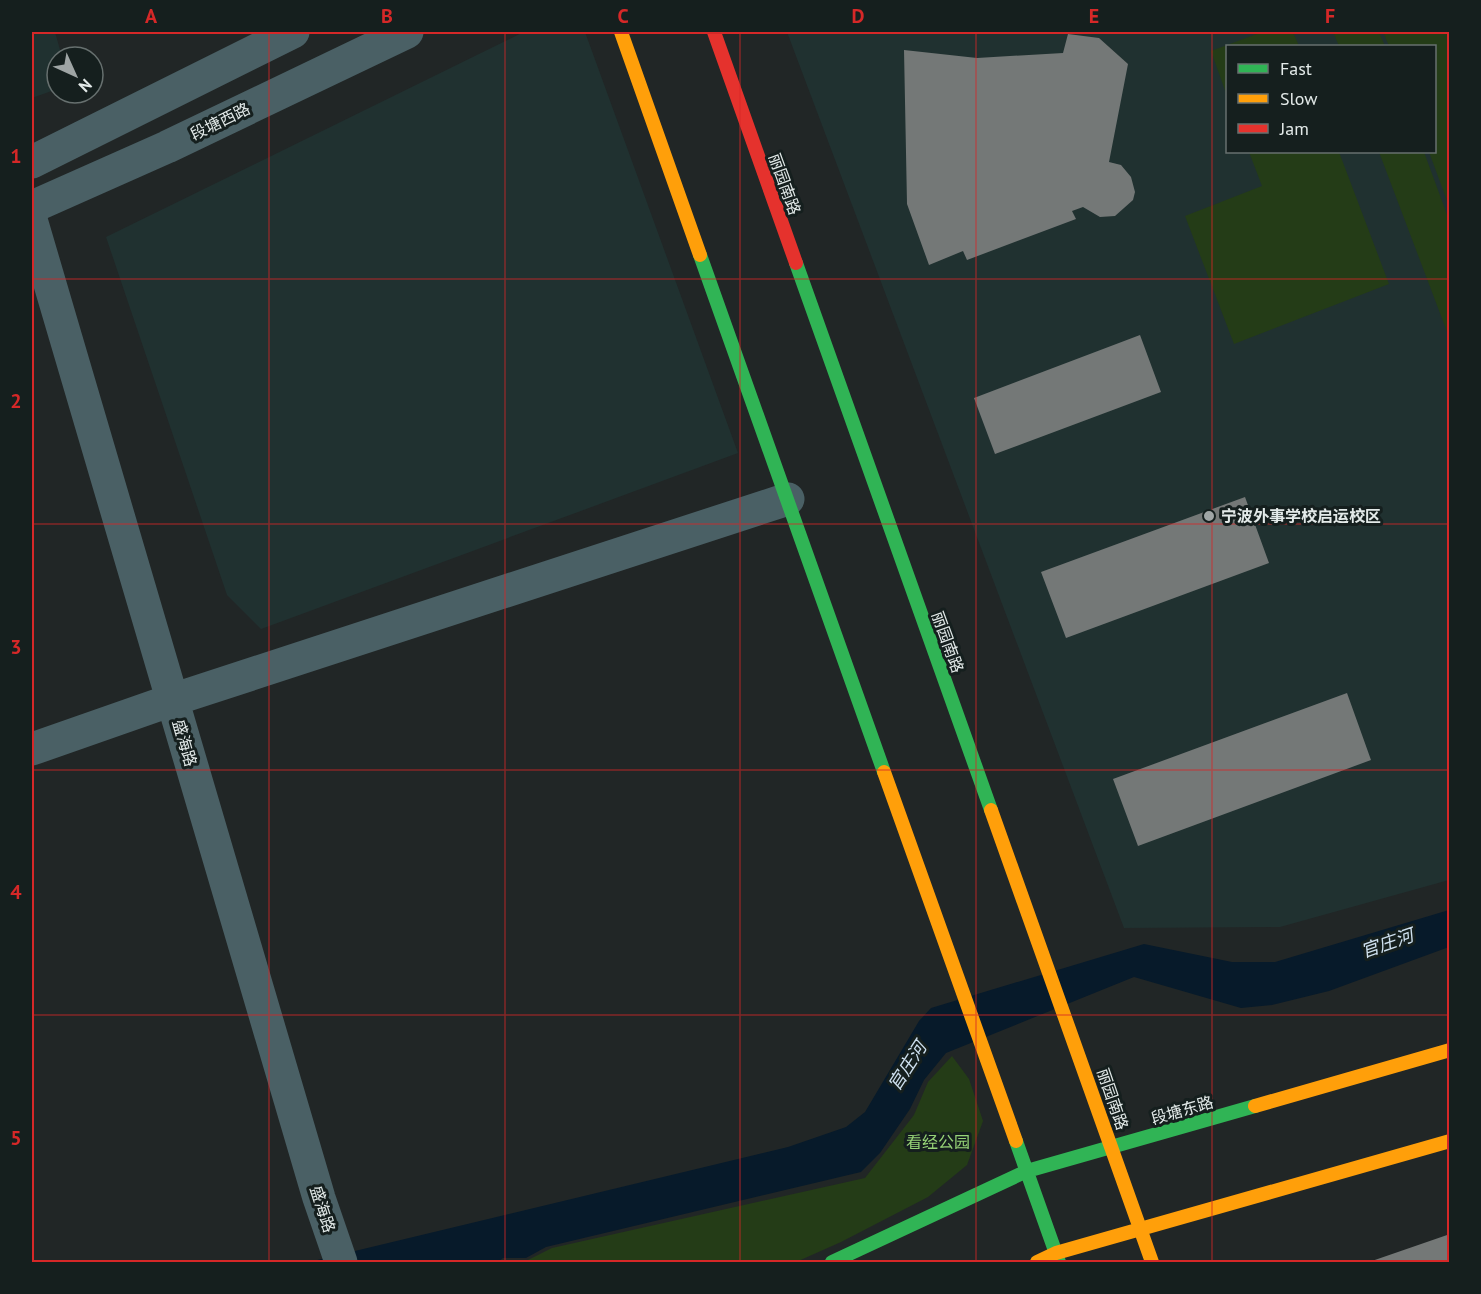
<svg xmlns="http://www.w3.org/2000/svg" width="1481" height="1294" font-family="'PT Sans','Noto Sans SC',sans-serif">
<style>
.built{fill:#203130;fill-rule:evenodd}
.green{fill:#243c17}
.water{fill:#071a2a}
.building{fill:#747877}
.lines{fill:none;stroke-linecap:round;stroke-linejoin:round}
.street{stroke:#4a6065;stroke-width:33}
.fast{stroke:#30b455;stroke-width:14}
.slow{stroke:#ff9f0a;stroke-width:14}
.jam{stroke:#e5322d;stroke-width:14}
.grid{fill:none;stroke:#d62828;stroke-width:1.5;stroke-opacity:0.55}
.poi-dot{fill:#9fa5a5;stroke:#151f1e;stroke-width:2}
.labels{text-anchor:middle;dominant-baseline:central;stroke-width:6;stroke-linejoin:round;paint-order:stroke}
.street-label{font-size:16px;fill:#e3eae9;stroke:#151f1e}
.poi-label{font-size:16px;font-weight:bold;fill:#e3eae9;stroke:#151f1e;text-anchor:start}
.park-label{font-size:16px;fill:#96d377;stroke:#151f1e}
.water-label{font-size:18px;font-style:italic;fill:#cfe1f0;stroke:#151f1e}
.neatline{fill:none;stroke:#d62828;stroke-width:2}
.grid-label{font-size:20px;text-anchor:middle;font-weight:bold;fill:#d62828}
</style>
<rect width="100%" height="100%" fill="#212626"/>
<path class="built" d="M32,32H55L62,57H57V89L32,98Z
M524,32H585L738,453L261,629L227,595L106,237Z
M787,32H1449V880L1280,927L1124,928ZM1228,46H1434V152H1228Z"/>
<path class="green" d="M1262,32H1293L1299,46H1228L1227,96L1211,51Z
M1333,32H1379L1385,46H1339Z
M1383,32H1449V206L1429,152H1434V46H1389Z
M1249,152H1339L1389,284L1234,344L1185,216L1262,186Z
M1379,152H1424L1449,220V337Z
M952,1056L969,1079L983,1121L967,1165L928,1197L841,1242L796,1262H509L526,1261L552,1248L865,1178L914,1115L928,1082Z"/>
<path class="water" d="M1449,910V947L1329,991L1272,1005L1241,1008L1134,977L946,1053L924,1080L910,1109L880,1153L861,1172L546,1247L526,1258H503L498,1262H309L788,1147L846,1127L865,1112L919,1021L931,1008L1144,944L1232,962H1275Z"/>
<path class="building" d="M1068,34L1099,38L1128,64L1109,162L1121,165L1131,177L1135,192L1133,200L1115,216L1100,217L1083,207L1072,211L1076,219L967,260L963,251L929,265L907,204L904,50L977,58L1063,53Z
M1140,335L1161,392L995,454L974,398Z
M1245,497L1269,563L1066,638L1041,572Z
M1347,693L1371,760L1138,846L1113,779Z
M1450,1234V1262H1369Z"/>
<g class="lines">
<path class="street" d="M32,162L293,32
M32,207L167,147L407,32
M32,223L319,1198L341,1262
M32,749L172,700L788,499"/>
<path class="fast" d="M700,255L884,772
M796,263L991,810
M1016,1141L1059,1262
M832,1262L1027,1171L1255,1106"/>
<path class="slow" d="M621,32L700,255
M884,772L1016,1141
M991,810L1152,1262
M1255,1106L1450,1050
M1037,1262L1056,1253L1450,1141"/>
<path class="jam" d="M714,32L796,263"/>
</g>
<path class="grid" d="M269,32V1262M505,32V1262M740,32V1262M976,32V1262M1212,32V1262M32,279H1450M32,524H1450M32,770H1450M32,1015H1450"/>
<circle class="poi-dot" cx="1209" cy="516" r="6"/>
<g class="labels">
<g class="street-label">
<text transform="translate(220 121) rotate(-26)">段塘西路</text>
<text transform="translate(785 184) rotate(70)">丽园南路</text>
<text transform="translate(948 642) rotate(70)">丽园南路</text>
<text transform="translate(185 743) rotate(74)">盛海路</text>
<text transform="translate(1113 1099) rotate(71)">丽园南路</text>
<text transform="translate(1182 1110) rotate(-16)">段塘东路</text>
<text transform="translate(323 1209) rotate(72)">盛海路</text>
</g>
<g class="poi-label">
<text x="1221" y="516">宁波外事学校启运校区</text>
</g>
<g class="park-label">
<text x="938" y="1142">看经公园</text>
</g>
<g class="water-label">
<text transform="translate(1387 943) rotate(-19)">官庄河</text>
<text transform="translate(907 1066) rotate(-57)">官庄河</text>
</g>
</g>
<rect width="1481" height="1294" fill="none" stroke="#151f1e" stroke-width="66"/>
<rect x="1226" y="45" width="210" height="108" fill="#151f1e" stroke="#67706f" stroke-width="1.5"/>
<rect x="1238" y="64" width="30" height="9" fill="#30b455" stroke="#67706f" stroke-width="1.5"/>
<text x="1280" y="75" font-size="18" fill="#e3eae9">Fast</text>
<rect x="1238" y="94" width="30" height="9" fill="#ff9f0a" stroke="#67706f" stroke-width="1.5"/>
<text x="1280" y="105" font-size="18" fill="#e3eae9">Slow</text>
<rect x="1238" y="124" width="30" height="9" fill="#e5322d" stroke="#67706f" stroke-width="1.5"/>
<text x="1280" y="135" font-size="18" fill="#e3eae9">Jam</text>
<g transform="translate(75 75) rotate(135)"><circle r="28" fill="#151f1e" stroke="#67706f" stroke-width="1.5"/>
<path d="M0-4.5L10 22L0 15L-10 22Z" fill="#9fa5a5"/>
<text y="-9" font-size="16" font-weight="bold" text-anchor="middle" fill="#e3eae9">N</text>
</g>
<rect x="33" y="33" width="1415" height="1228" class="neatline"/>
<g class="grid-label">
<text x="151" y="23">A</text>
<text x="387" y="23">B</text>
<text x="623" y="23">C</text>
<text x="858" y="23">D</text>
<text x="1094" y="23">E</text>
<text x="1330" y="23">F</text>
<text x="16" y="163">1</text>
<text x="16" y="408">2</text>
<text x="16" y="654">3</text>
<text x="16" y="899">4</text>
<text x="16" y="1145">5</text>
</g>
</svg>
